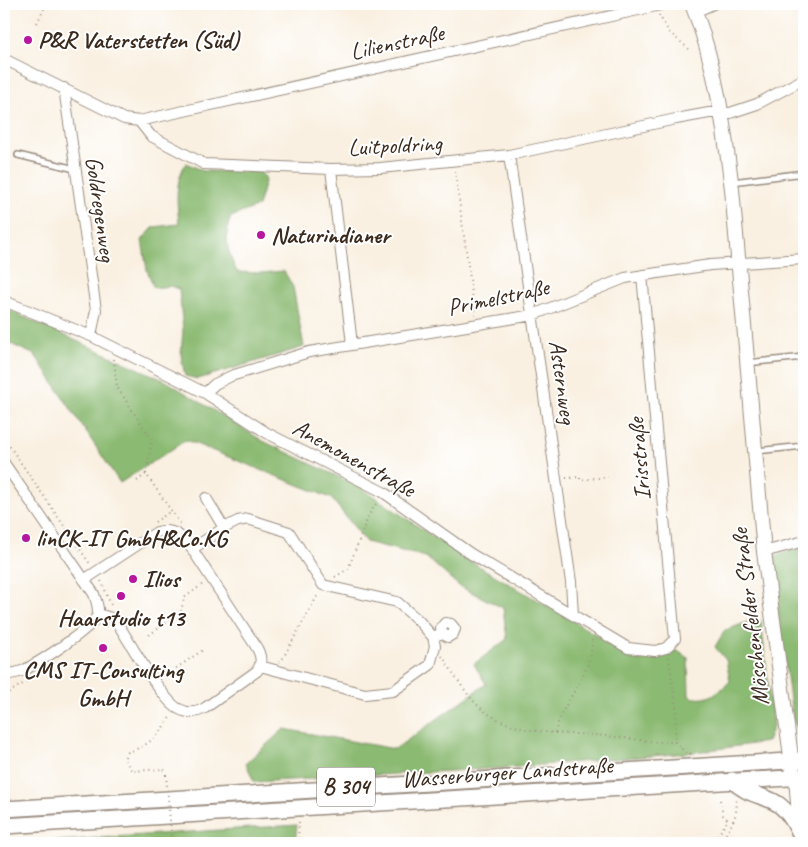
<svg xmlns="http://www.w3.org/2000/svg" width="808" height="847" font-family="Caveat,sans-serif">
<style>
.green{fill:#afda85;stroke:#758252}
.forest{fill:#8bba72;stroke:#637248}
.lines{fill:none;stroke-linecap:round;stroke-linejoin:round}
.lane-casing{stroke:#9a8d80;stroke-width:8}
.street-casing{stroke:#9a8d80;stroke-width:12}
.secondary-casing{stroke:#9a8d80;stroke-width:16}
.primary-casing{stroke:#9a8d80;stroke-width:18}
.path{stroke:#9a8d80;stroke-width:2;stroke-dasharray:1 4;stroke-linecap:butt}
.lane{stroke:#fff;stroke-width:5}
.street{stroke:#fff;stroke-width:10}
.secondary{stroke:#fff;stroke-width:14}
.primary{stroke:#fff;stroke-width:15}
.path-bridge{stroke:#9a8d80;stroke-width:2;stroke-dasharray:1 4;stroke-linecap:butt}
.poi-dot{fill:#b5179e;stroke:#fff;stroke-width:2}
.labels{text-anchor:middle;dominant-baseline:central;stroke-width:4;stroke-linejoin:round;paint-order:stroke}
.shield{fill:#fff;stroke:#766a62;stroke-width:1}
.shield-label{font-size:22px;font-weight:bold;fill:#3b2a1e}
.poi-label{font-size:24px;font-weight:bold;fill:#3b2a1e;stroke:#fff;text-anchor:start}
.street-label{font-size:24px;fill:#3b2a1e;stroke:#fff}
</style>
<rect width="100%" height="100%" fill="#fff"/>
<filter id="ink" filterUnits="userSpaceOnUse"><feTurbulence type="fractalNoise" baseFrequency=".02" numOctaves="2"/><feDisplacementMap in="SourceGraphic" scale="10" xChannelSelector="R" yChannelSelector="G"/><feConvolveMatrix kernelMatrix="1 2 1 2 8 2 1 2 1" color-interpolation-filters="sRGB"/></filter>
<filter id="wash" filterUnits="userSpaceOnUse"><feTurbulence type="fractalNoise" baseFrequency=".0096" numOctaves="4" result="noise"/><feDisplacementMap in="SourceGraphic" scale="20" xChannelSelector="R" yChannelSelector="G"/><feGaussianBlur stdDeviation="1.12" result="paint"/><feColorMatrix in="noise" values="0 0 0 0 0 0 0 0 0 0 0 0 0 0 0 0 0 1.4 0 .05"/><feComposite in="paint" operator="in"/></filter>
<g filter="url(#wash)">
<rect width="100%" height="100%" fill="#f9f0e1"/>
<path class="green" d="M661,775L598,784L4,824V815Z"/>
<path class="forest" d="M186,163L203,171L260,172L266,178L258,206L231,217C223,237 228,253 237,272L260,273L284,271L293,287L304,347L198,379L185,376L181,355L183,330L179,289L170,286L154,288L147,270L142,240L154,227L179,224C177,202 174,183 186,163Z
M4,308L166,381L263,441L360,487L465,558L641,661L676,650L688,658L689,696C705,703 719,693 730,681L726,660L715,647L724,631L750,621H761L773,726L767,742L688,753L504,768L254,782L246,763L284,729L395,749L486,684L474,664L507,639L503,608L459,586L426,557L366,542L331,498L186,440L120,483L35,355L4,341Z
M804,547V740L793,721L771,560L777,555Z
M297,825L295,843H22Z"/>
</g>
<g filter="url(#ink)">
<g class="lines">
<g class="lane-casing">
<path id="lane" d="M18,155L75,169
M732,182L804,173
M747,363L804,357
M756,451L804,446"/>
</g>
<g class="street-casing">
<path id="street" d="M695,12L713,4
M4,59L124,119L139,121L151,136L204,164L331,169L380,168L509,155L676,119L709,113H730L757,104L804,79
M64,88L96,310L91,336
M139,121L665,4
M509,155L571,582L573,615
M331,169L352,344
M4,301L91,336L205,393L267,433L383,492L471,554L628,648L655,651L666,648L675,639L642,275
M205,393L215,384L231,376L309,352L533,315L625,278L710,265L804,259
M4,463L94,594C96,601 100,609 97,616C91,629 37,664 22,671C17,673 10,674 4,675
M206,498L224,528
M192,549L224,528L238,521L248,519L289,532L323,585L397,602L418,620L433,637L435,646L430,665L393,691L365,694L260,666
M764,552L804,541
M84,580L157,532C174,528 183,537 192,549L255,645C261,654 263,662 257,671L205,708C195,713 189,714 179,709C163,702 129,641 118,624L111,618L98,614
M433,637L442,633L448,637L453,634L455,629L451,624L445,623L441,628L442,633
M794,777L799,843"/>
</g>
<g class="secondary-casing">
<path id="secondary" d="M692,4C716,63 724,126 732,189L764,552L793,772"/>
</g>
<g class="primary-casing">
<path id="primary" d="M732,780C757,805 777,787 798,830
M4,809L804,760
M4,826L804,777"/>
</g>
<path class="path" d="M659,15L669,32L690,50
M37,23L45,7L52,4
M455,171L475,315
M4,220L5,212
M114,359L117,387L152,440L146,474L181,525
M4,438L90,564
M566,478L580,477V480L608,477
M137,481L146,474
M155,522L171,511
M335,577L348,569L369,515L378,501
M101,581C106,590 107,599 113,608
M149,635L181,612L184,598L203,584
M442,656C455,675 468,700 487,713C522,737 567,732 606,736C631,738 649,743 675,742
M669,657L676,707L675,742L686,753L695,754
M279,662L283,658L319,593
M172,671L203,650
M4,693H8L34,677
M555,733C564,696 593,677 592,637
M166,775L164,769L132,771L124,758L128,752C151,745 157,736 171,716
M720,800L723,815L728,820L718,835L721,843
M298,843L299,822
M721,843C729,827 739,818 736,799"/>
<use href="#lane" class="lane"/>
<use href="#street" class="street"/>
<use href="#secondary" class="secondary"/>
<use href="#primary" class="primary"/>
<path class="path-bridge" d="M166,775L172,843"/>
</g>
</g>
<g class="poi-dot">
<circle cx="28" cy="40" r="5"/>
<circle cx="261" cy="235" r="5"/>
<circle cx="26" cy="538" r="5"/>
<circle cx="133" cy="579" r="5"/>
<circle cx="121" cy="596" r="5"/>
<circle cx="103" cy="648" r="5"/>
</g>
<g class="labels">
<rect class="shield" x="317" y="767.5" width="58" height="39" rx="4"/>
<g class="shield-label">
<text x="346" y="787">B 304</text>
</g>
<g class="poi-label">
<text x="38" y="40">P&amp;R Vaterstetten (Süd)</text>
<text x="271" y="235">Naturindianer</text>
<text x="36" y="538">linCK-IT GmbH&amp;Co.KG</text>
<text x="143" y="579">Ilios</text>
<text x="121" y="618" text-anchor="middle">Haarstudio t13</text>
<text x="103" y="670" text-anchor="middle">CMS IT-Consulting<tspan x="103" dy="28">GmbH</tspan></text>
</g>
<g class="street-label">
<text transform="translate(397 42) rotate(-12)">Lilienstraße</text>
<text transform="translate(395 145) rotate(-3)">Luitpoldring</text>
<text transform="translate(101 209) rotate(82)">Goldregenweg</text>
<text transform="translate(498 297) rotate(-12)">Primelstraße</text>
<text transform="translate(563 382) rotate(82)">Asternweg</text>
<text transform="translate(354 458) rotate(29)">Anemonenstraße</text>
<text transform="translate(639 459) rotate(-95)">Irisstraße</text>
<text transform="translate(750 617) rotate(-97)">Möschenfelder Straße</text>
<text transform="translate(507 772) rotate(-4)">Wasserburger Landstraße</text>
</g>
</g>
<rect width="808" height="847" fill="none" stroke="#fff" stroke-width="20"/>
</svg>
